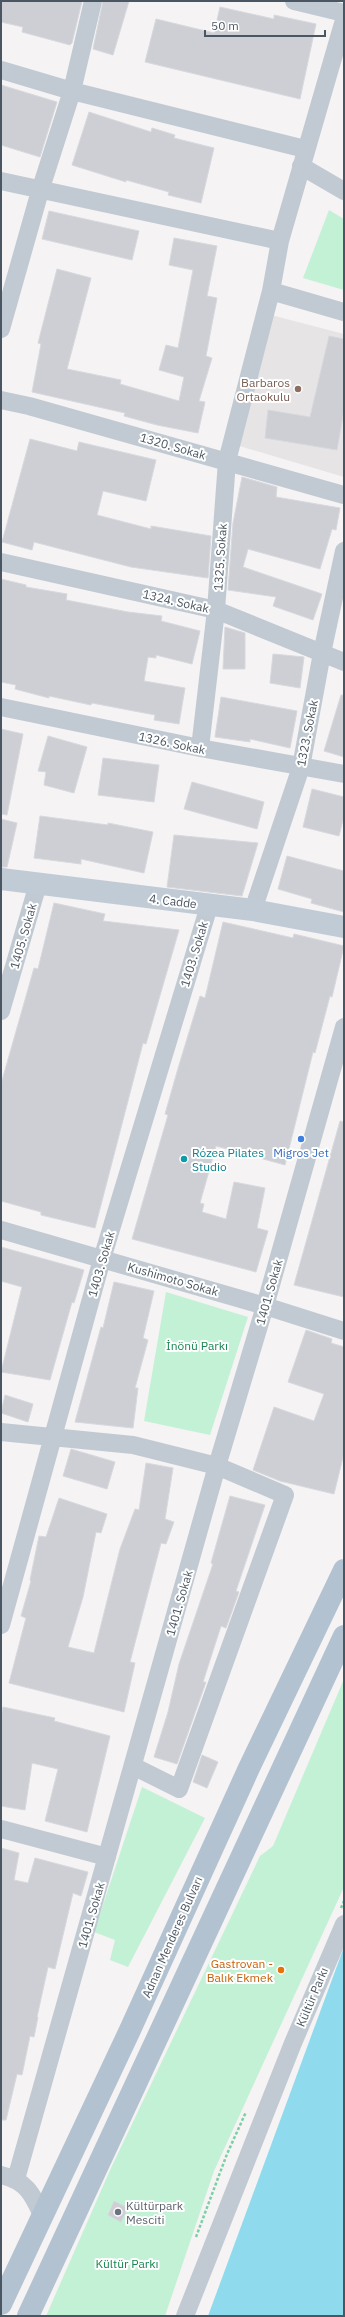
<svg xmlns="http://www.w3.org/2000/svg" width="345" height="2317" font-family="'IBM Plex Sans',sans-serif">
<style>
.education{fill:#e6e4e5}
.green{fill:#c3f1d5}
.water{fill:#90daee}
.building{fill:#cdcfd5;stroke:#d7d9de}
.lines{fill:none;stroke-linecap:round;stroke-linejoin:round}
.path{stroke:#7ad0a6;stroke-width:2.5;stroke-dasharray:3 2;stroke-linecap:butt}
.street{stroke:#c1cad2;stroke-width:18}
.secondary{stroke:#c1cbd6;stroke-width:22}
.primary{stroke:#b3c2d1;stroke-width:22}
.education-dot{fill:#8d6e63;stroke:#fff;stroke-width:1.5}
.shop-dot{fill:#3f7fe0;stroke:#fff;stroke-width:1.5}
.culture-dot{fill:#0f9aa8;stroke:#fff;stroke-width:1.5}
.food-dot{fill:#e8710a;stroke:#fff;stroke-width:1.5}
.worship-dot{fill:#6b7280;stroke:#fff;stroke-width:1.5}
.labels{text-anchor:middle;dominant-baseline:central;stroke-width:4;stroke-linejoin:round;paint-order:stroke}
.education-label{font-size:12px;fill:#785e54;stroke:#fff;text-anchor:end}
.street-label{font-size:12px;fill:#4a5661;stroke:#fff}
.culture-label{font-size:12px;fill:#0d838f;stroke:#fff;text-anchor:start}
.shop-label{font-size:12px;fill:#366cbe;stroke:#fff}
.park-label{font-size:12px;fill:#17864f;stroke:#fff}
.food-label{font-size:12px;fill:#c56008;stroke:#fff;text-anchor:end}
.worship-label{font-size:12px;fill:#5b616d;stroke:#fff;text-anchor:start}
</style>
<rect width="100%" height="100%" fill="#f5f3f3"/>
<path class="education" d="M271,315L344,334V477L236,445Z"/>
<path class="green" d="M329,210L344,219V290L303,278Z
M166,1292L248,1317L210,1435L144,1421Z
M344,1679V1887L214,2171L165,2316H46L111,2168L260,1856L273,1846Z
M142,1787L205,1818L128,1967L110,1960L115,1940L94,1932Z"/>
<path class="water" d="M344,1947V2316H208Z"/>
<path class="building" d="M1,1H82L72,43L70,45L22,32L23,27L1,22Z
M103,1H129L113,55L93,49Z
M220,7L274,19V15L316,24L300,99L145,62L156,19L214,33Z
M1,85L57,102L40,157L1,145Z
M89,112L151,132L152,128L175,135L174,138L214,148L201,203L168,195L169,192L126,180V182L72,165Z
M49,211L139,231L132,260L42,239Z
M174,238L217,246L207,296L217,298L206,356L212,358L199,401L205,402L198,433L157,425L124,416L125,413L32,392L41,344L38,343L57,269L91,278L67,369L121,380L120,384L179,401L184,377L159,370L166,345L178,348L193,270L169,265Z
M329,336L344,339V410L337,450L265,438L268,410L310,417Z
M30,439L77,451L79,442L156,460L146,501L103,491L97,515L151,529V526L211,536L208,578L131,567L34,542L32,550L2,542Z
M242,477L277,487L276,497L340,508L336,530L332,529L320,569L248,549L243,567L322,594L313,620L273,606L276,597L228,590L233,523Z
M1,579L26,585V587L67,594L66,600L128,612L162,616L161,621L200,631L192,664L156,655V658L148,657L144,681L185,688L179,724L154,720L155,715L92,703L91,705L49,696V698L15,689L16,685L1,682Z
M225,627L245,633V669H223Z
M273,654L304,657L300,688L270,683Z
M341,695H344V757L324,751Z
M221,697L297,711L290,748L250,739V742L215,737Z
M1,729L23,734L7,815L1,814Z
M48,736L87,747L74,793L44,785L46,772L38,771Z
M103,758L159,765L154,802L98,795Z
M192,782L264,802L257,829L184,809Z
M312,789L344,797V816L339,836L303,827Z
M40,816L108,825V823L153,832L144,873L81,859V864L34,858Z
M1,819L17,823L7,867H1Z
M174,835L258,843L242,896L167,887Z
M287,856L344,871V912L311,903L312,899L278,889Z
M54,903L105,914L103,921L179,930L146,1044L143,1043L95,1228L41,1215V1212L1,1201V1084L34,968L38,969Z
M223,922L293,938L294,934L344,946L332,997L330,996L315,1053L313,1052L285,1165L216,1146L200,1203L204,1204L202,1212L226,1219L234,1182L265,1188L257,1228L268,1231L256,1272L132,1239L168,1115L165,1114L179,1065L200,996L205,998Z
M340,1121L344,1122V1297L294,1285Z
M1,1247L84,1270L74,1303L72,1302L50,1380L1,1372L22,1287L1,1281Z
M114,1282L154,1291L143,1338L148,1340L135,1388H138L133,1428L75,1422L101,1327L103,1328Z
M306,1330L332,1339L331,1343L344,1347V1453L334,1494L280,1481L253,1470L274,1407L314,1421L324,1394L288,1382Z
M5,1395L33,1404L28,1422L1,1413Z
M71,1449L115,1462L107,1489L63,1476Z
M146,1463L173,1468L165,1519L174,1522L166,1544L161,1543L130,1662L135,1663L124,1712L9,1683L26,1618L21,1616L31,1581L30,1580L39,1536L46,1537L59,1498L107,1514L101,1533L96,1532L83,1597L68,1647L94,1653L120,1549L135,1509L139,1510Z
M230,1496L265,1505L236,1591L239,1592L226,1628L221,1626L203,1682H206L177,1764L154,1757L168,1712L179,1664L213,1564L211,1563Z
M3,1707L55,1718L54,1721L110,1736L87,1832L45,1821L58,1769L32,1763L25,1810L1,1806V1717Z
M202,1755L218,1762L207,1788L193,1782Z
M1,1848L19,1853L14,1880L28,1883L35,1858L88,1872L81,1896L73,1893L55,1969L48,1967L37,2017H38L34,2037L30,2036L22,2075L17,2074L6,2120H1Z
M114,2201L128,2208L121,2222L108,2215Z"/>
<g class="lines">
<path class="path" d="M341,1908L344,1901
M196,2237L227,2154L246,2112"/>
<path class="street" d="M294,1L344,13
M1,70L72,91L305,149
M301,166L344,191
M1,181L280,241
M271,291L344,312
M1,329L40,191L72,91L93,1
M1,400L29,406L344,495
M1,562L216,610L344,662
M1,707L200,748L344,774
M200,748L216,610L227,461L271,291L280,241L344,20
M253,910L301,767L322,653L344,551
M1,1011L38,884
M1,1230L265,1306L344,1331
M1,1432L133,1445L217,1466L285,1495L179,1789L133,1766
M1,1625L102,1259L209,906
M1,1829L107,1857
M1,2175C26,2181 32,2193 42,2215
M16,2179L217,1466L265,1306L344,1027
M185,2316L293,2043L344,1924"/>
<path class="secondary" d="M1,879L253,910L344,927"/>
<path class="primary" d="M1,2304L130,2030L249,1768L344,1570
M28,2316L344,1636"/>
</g>
<circle class="education-dot" cx="298" cy="389" r="4"/>
<circle class="shop-dot" cx="301" cy="1139" r="4"/>
<circle class="culture-dot" cx="184" cy="1159" r="4"/>
<circle class="food-dot" cx="281" cy="1970" r="4"/>
<circle class="worship-dot" cx="118" cy="2212" r="4"/>
<g class="labels">
<g class="education-label">
<text x="290" y="382">Barbaros<tspan x="290" dy="14">Ortaokulu</tspan></text>
</g>
<g class="street-label">
<text transform="translate(173 446) rotate(16)">1320. Sokak</text>
<text transform="translate(220 557) rotate(-86)">1325. Sokak</text>
<text transform="translate(176 601) rotate(13)">1324. Sokak</text>
<text transform="translate(307 733) rotate(-79)">1323. Sokak</text>
<text transform="translate(172 743) rotate(12)">1326. Sokak</text>
<text transform="translate(173 901) rotate(7)">4. Cadde</text>
<text transform="translate(23 936) rotate(-74)">1405. Sokak</text>
<text transform="translate(194 954) rotate(-73)">1403. Sokak</text>
<text transform="translate(101 1264) rotate(-74)">1403. Sokak</text>
<text transform="translate(173 1279) rotate(16)">Kushimoto Sokak</text>
<text transform="translate(269 1292) rotate(-74)">1401. Sokak</text>
<text transform="translate(179 1603) rotate(-74)">1401. Sokak</text>
<text transform="translate(91 1915) rotate(-74)">1401. Sokak</text>
<text transform="translate(172 1937) rotate(-66)">Adnan Menderes Bulvarı</text>
<text transform="translate(312 1997) rotate(-67)">Kültür Parkı</text>
</g>
<g class="culture-label">
<text x="192" y="1152">Rózea Pilates<tspan x="192" dy="14">Studio</tspan></text>
</g>
<g class="shop-label">
<text x="301" y="1152">Migros Jet</text>
</g>
<g class="park-label">
<text x="197" y="1345">İnönü Parkı</text>
<text x="127" y="2263">Kültür Parkı</text>
</g>
<g class="food-label">
<text x="273" y="1963">Gastrovan -<tspan x="273" dy="14">Balık Ekmek</tspan></text>
</g>
<g class="worship-label">
<text x="126" y="2205">Kültürpark<tspan x="126" dy="14">Mesciti</tspan></text>
</g>
</g>
<rect width="345" height="2317" fill="none" stroke="#4a5661" stroke-width="4"/>
<path d="M205 30v6h120v-6" fill="none" stroke="#4a5661" stroke-width="2"/>
<text x="211" y="30" font-size="12" fill="#4a5661" stroke="#ffffff" stroke-width="3" paint-order="stroke">50 m</text>
</svg>
